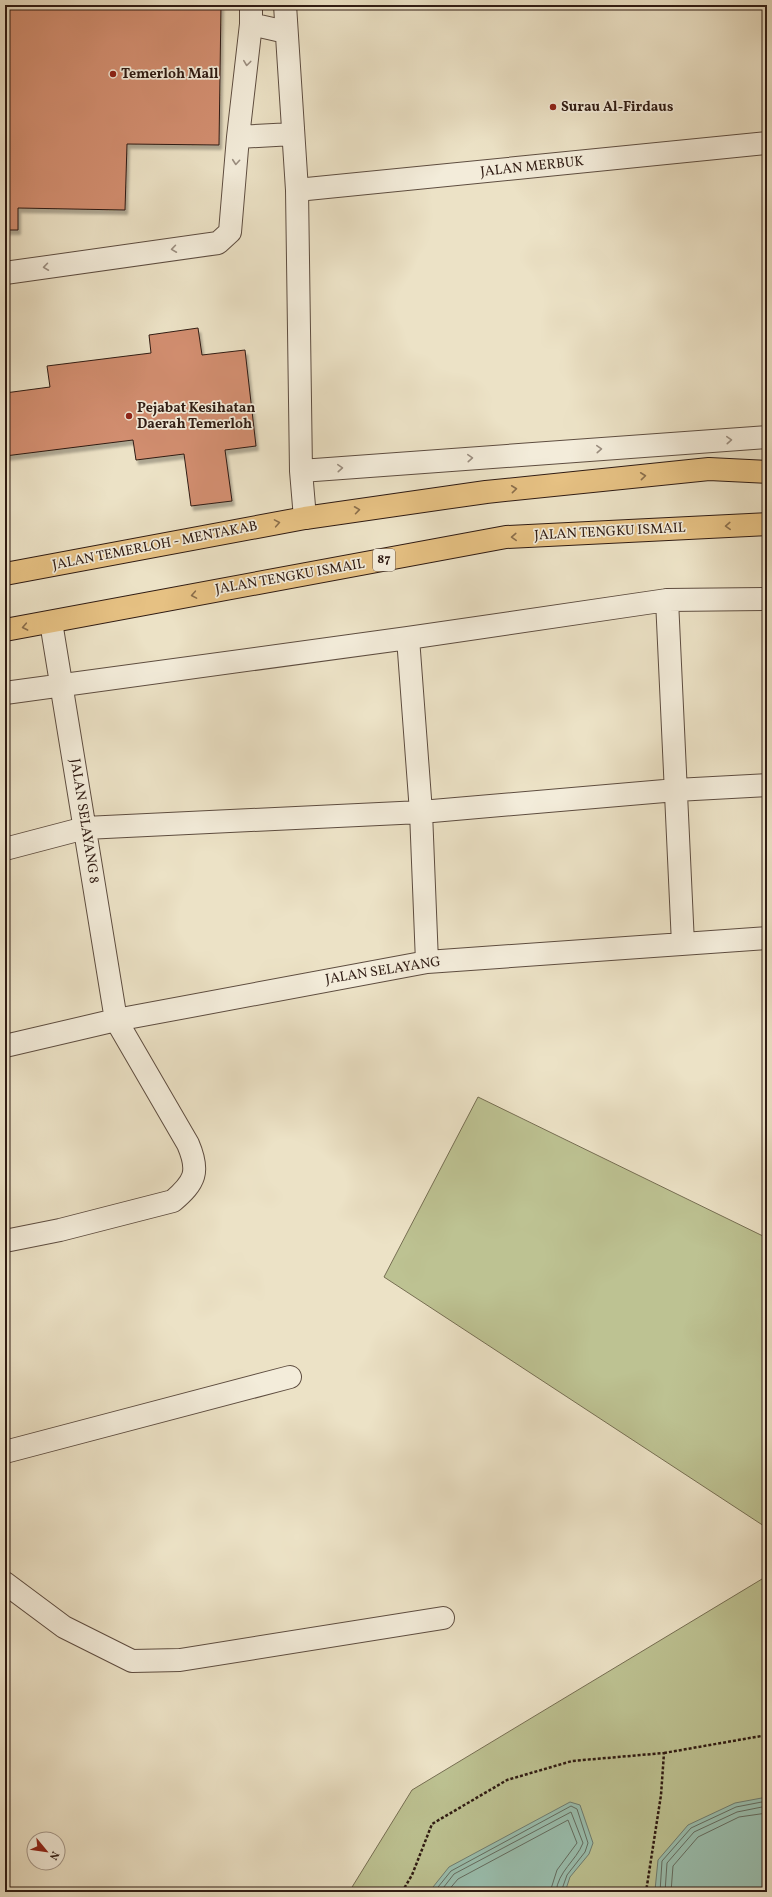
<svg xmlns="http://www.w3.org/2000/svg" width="772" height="1897" font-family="Vollkorn,serif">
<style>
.green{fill:#bdc292;stroke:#766e52}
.water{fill:#9abfaf;stroke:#6f7d71}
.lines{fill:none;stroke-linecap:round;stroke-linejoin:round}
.shore{stroke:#646d61;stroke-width:1}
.building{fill:#d28e70;stroke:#2f1b13;filter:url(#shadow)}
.minor-casing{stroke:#5e4d40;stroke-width:24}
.major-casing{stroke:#2f1b13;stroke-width:24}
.path{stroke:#2f1b13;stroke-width:2.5;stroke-dasharray:3 2;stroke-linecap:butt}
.minor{stroke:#f3ecda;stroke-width:22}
.major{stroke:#e6c183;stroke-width:22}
.oneway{stroke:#9b8e80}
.oneway2{stroke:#8a6e4b}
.poi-dot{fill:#8f2418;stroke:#f3ecda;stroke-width:1.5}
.labels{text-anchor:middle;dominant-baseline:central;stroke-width:3.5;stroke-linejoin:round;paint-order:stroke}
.shield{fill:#f3ecda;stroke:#6a5a4f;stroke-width:1}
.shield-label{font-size:13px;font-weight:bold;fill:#2f1b13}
.poi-label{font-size:14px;font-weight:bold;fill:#2f1b13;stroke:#f3ecda;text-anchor:start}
.street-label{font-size:14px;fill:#2f1b13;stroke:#f3ecda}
</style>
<defs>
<filter id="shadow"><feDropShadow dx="2.5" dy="4.5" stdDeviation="1" flood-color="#0004"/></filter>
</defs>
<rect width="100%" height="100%" fill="#ece2c6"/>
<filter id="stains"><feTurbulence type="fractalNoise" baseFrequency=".005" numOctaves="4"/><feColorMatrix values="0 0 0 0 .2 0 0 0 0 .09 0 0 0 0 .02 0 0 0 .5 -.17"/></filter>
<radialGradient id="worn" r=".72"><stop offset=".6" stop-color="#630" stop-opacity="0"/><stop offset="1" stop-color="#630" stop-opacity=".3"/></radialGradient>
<path class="green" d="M478,1097L767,1238V1528L384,1277Z
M767,1576V1892H349L412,1790Z"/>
<path class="water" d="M767,1797V1892H658L655,1890L658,1860L688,1825L735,1803Z
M570,1802L580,1805L593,1843L589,1854L570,1877L565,1892H429L449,1867Z"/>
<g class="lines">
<path class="shore" d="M434,1892L451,1871L571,1806L577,1809L588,1843L585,1852L567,1875L561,1892
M440,1892L454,1874L571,1812L583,1843C576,1861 558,1871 556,1892
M447,1892L458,1879L568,1820L577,1843L557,1870L550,1892
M660,1892L662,1861L691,1828L736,1807L767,1801
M665,1892L667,1863L694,1832L737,1812L767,1806
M671,1892L673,1866L698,1837L739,1817L767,1813"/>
</g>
<path class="building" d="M5,5H221L219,145L127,144L125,210L18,208V230H5Z
M198,328L202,355L245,350L256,446L225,450L232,501L191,506L184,454L136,460L133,440L5,456V393L50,387L47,366L151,353L149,335Z"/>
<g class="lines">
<g class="minor-casing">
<path id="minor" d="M285,5L297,190L301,471L305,518
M251,24L286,32
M238,137L251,24V5
M297,190L767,143
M5,273L218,243L230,232L238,137L293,134
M301,471L767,437
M667,600L683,944
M408,638L421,812L427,962
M5,693L408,638L667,600L767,599
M5,849L85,828L421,812L676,790L767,785
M5,1046L116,1020L427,962L767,938
M5,1241L60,1230L173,1201C195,1182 200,1172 188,1144L116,1020L51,622
M5,1452L290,1377
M5,1583L64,1627L132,1661L180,1660L443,1618"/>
</g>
<g class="major-casing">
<path id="major" d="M5,574L305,518L486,492L709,469L767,472
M5,630L506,537L767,524"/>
</g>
<path class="path" d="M664,1753L767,1735
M402,1892L412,1875L432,1824L507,1780L572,1761L664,1753L661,1795L646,1892"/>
<use href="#minor" class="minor"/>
<use href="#major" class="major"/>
</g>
<defs><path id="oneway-chevron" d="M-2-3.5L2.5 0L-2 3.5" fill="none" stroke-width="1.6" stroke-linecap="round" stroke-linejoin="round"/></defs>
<g class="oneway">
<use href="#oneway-chevron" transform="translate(247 63) rotate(97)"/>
<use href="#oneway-chevron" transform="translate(236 162) rotate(95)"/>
<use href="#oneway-chevron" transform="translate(174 249) rotate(172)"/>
<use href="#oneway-chevron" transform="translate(46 267) rotate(172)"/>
<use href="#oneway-chevron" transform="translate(729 440) rotate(-4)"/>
<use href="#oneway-chevron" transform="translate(599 449) rotate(-4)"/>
<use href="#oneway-chevron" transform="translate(470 458) rotate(-4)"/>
<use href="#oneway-chevron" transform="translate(340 468) rotate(-4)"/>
</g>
<g class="oneway2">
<use href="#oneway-chevron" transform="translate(643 476) rotate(-6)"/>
<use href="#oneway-chevron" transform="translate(514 489) rotate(-6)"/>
<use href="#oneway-chevron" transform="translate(357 510) rotate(-8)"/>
<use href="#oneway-chevron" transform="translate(277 523) rotate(-10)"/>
<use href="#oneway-chevron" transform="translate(728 526) rotate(177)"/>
<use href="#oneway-chevron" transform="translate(514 537) rotate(177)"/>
<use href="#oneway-chevron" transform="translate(194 595) rotate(170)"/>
<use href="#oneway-chevron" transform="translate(25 627) rotate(169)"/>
</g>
<g class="poi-dot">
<circle cx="113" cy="74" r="4"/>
<circle cx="553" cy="107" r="4"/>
<circle cx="129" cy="416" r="4"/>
</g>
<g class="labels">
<rect class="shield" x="373" y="549" width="22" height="22" rx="3"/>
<g class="shield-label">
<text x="384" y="560">87</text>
</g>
<g class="poi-label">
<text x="121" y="74">Temerloh Mall</text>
<text x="561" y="107">Surau Al-Firdaus</text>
<text x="137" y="408">Pejabat Kesihatan<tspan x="137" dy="16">Daerah Temerloh</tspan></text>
</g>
<g class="street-label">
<text transform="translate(532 167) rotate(-6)">JALAN MERBUK</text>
<text transform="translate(610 532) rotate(-3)">JALAN TENGKU ISMAIL</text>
<text transform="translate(155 546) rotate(-11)">JALAN TEMERLOH - MENTAKAB</text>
<text transform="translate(290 577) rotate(-10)">JALAN TENGKU ISMAIL</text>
<text transform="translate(84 821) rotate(81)">JALAN SELAYANG 8</text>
<text transform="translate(383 971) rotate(-9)">JALAN SELAYANG</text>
</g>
</g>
<rect width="772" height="1897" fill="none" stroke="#ece2c6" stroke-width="20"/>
<rect x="6" y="6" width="760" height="1885" fill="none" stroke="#2f1b13" stroke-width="2"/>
<rect x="10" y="10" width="752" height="1877" fill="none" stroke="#2f1b13"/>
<g transform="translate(46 1851) rotate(119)"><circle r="19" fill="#f3ecda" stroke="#a5988a"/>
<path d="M0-3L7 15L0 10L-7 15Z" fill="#8f2418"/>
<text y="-6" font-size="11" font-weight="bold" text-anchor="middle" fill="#2f1b13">N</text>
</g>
<rect width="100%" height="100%" filter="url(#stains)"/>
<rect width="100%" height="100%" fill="url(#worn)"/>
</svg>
